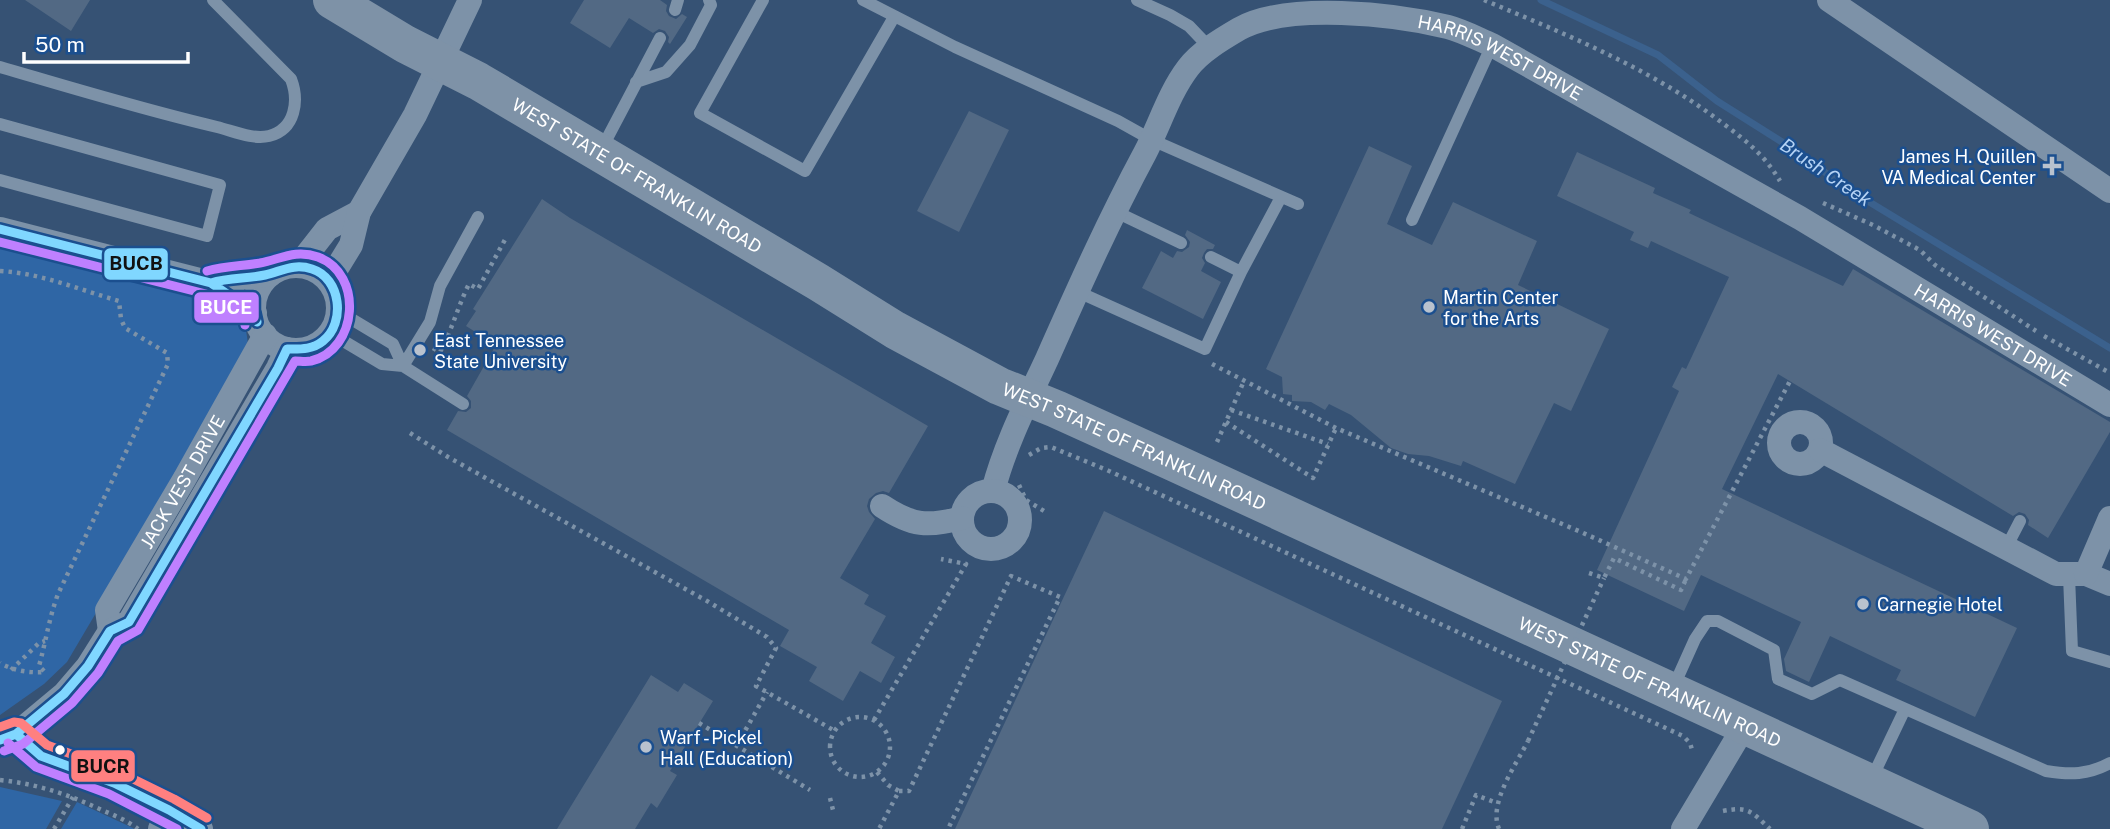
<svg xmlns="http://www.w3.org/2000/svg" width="2110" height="829" font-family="'Public Sans',sans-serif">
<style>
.green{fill:#2f66a5}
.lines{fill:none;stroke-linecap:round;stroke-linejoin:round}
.stream{stroke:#3b618d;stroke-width:7}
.building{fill:#526984}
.path{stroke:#7d92a8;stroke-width:4.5;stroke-dasharray:3.5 5;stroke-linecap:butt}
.lane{stroke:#7d92a8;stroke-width:12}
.street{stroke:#7d92a8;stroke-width:24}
.highway{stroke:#7e92a7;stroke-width:38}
.path-bridge{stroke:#7d92a8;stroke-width:4.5;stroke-dasharray:3.5 5;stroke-linecap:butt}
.bus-1-casing{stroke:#1b4f8f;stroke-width:14}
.bus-2-casing{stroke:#1b4f8f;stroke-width:14}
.bus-3-casing{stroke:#1b4f8f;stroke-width:14}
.bus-1{stroke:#80d7ff;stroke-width:9}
.bus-2{stroke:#bf80ff;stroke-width:9}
.bus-3{stroke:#ff8080;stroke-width:9}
.poi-dot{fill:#b9c2ce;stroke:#1b4f8f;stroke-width:2.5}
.bus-dot{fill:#fff;stroke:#1b4f8f;stroke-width:2.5}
.labels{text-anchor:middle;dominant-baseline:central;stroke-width:5;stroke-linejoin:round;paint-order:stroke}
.street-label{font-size:18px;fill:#fff;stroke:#1b4f8f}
.poi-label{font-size:18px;fill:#fff;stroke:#1b4f8f;text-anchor:start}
.water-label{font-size:19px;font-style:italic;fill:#b5d3f5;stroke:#1b4f8f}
.line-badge{stroke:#1b4f8f;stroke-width:2.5}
.badge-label{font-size:19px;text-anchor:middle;font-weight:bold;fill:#fff}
.pale-badge-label{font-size:19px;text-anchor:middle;font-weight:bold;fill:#111}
</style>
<rect width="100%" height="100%" fill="#365274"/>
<path class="green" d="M0,240L218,300C239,314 246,318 248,345L181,469L67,662L44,684L0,715Z
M0,787L62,801L46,829H0Z
M77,802L133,828L134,829H61Z"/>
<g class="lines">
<path class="stream" d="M1541,0L1658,55L1717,101L1801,154L1843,186L2110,348"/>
</g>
<path class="building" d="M25,0H90L71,31Z
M584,0H660L667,5L666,11L669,16L676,19L682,14L687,17L670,44L668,42L669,37L665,31L659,29L653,33L629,18L610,48L570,23Z
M969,111L1009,130L959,232L917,211Z
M1369,146L1412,166L1387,224L1432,245L1453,202L1537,241L1518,285L1609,329L1571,411L1554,403L1515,484L1463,461L1461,466L1429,456L1408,454L1391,448L1351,415L1329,404L1325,410L1311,402L1292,401V395L1283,394L1282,377L1266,369Z
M1577,152L1655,188L1653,193L1691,210L1689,213L1843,286L1853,269L2110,422V432L2048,538L2028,525L2029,520L2025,514L2019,512L2013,516L1778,374L1722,489L2017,628L1975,717L1896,680L1901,670L1830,636L1809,682L1786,671L1784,659L1801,622L1701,575L1684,611L1597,570L1679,391L1672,387L1682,367L1686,369L1729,277L1651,241L1648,248L1630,240L1634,232L1557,196Z
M542,199L570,218L928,426L889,493L883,491L876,493L869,499L867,506L869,512L875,519L840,578L869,595L864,604L886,616L871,643L895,657L881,683L860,671L843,701L809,681L817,667L780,646L789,630L447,430L458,411L466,412L471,408V401L467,396L496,345L466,326L476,311L473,309Z
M1187,230L1215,245L1213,249H1207L1204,253L1202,258L1205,263L1201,271L1221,282L1203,319L1142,288L1161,251L1173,258L1177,251L1182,252L1189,247L1190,242L1185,235Z
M1104,511L1502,701L1442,829H955Z
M651,675L678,692L684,683L713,701L670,771L677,775L657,808L651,803L635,829H557Z"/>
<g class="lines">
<path class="path" d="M1484,0C1565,34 1650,68 1721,122C1745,140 1764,154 1780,181
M1823,203L1873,225L1920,250L1935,265L2036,331
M0,271C41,273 80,290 119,301L121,319L125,328L167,353L168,364L58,594C49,618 46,641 39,666L45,672C29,673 14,671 0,663
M2044,336L2110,373
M433,348L440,352C452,330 458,306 469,284L478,289L507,236
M1212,364L1336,428L1581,532L1686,579L1790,381
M1231,410L1328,444
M1226,422L1313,478L1336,428
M410,433L448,457L707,601L767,637L776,648L756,686L835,731
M1217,442L1244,381
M1029,455L1041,448L1051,447L1107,470L1683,736L1690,743L1693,753
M1019,485L1026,500L1044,511
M1589,573L1604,578L1614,558L1681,590L1686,579
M11,670L39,643L45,641
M830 747a30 30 0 1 1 60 0a30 30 0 1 1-60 0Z
M874,720L966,564L941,559
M699,723L810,790
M737,745L767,692
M877,772L888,785L899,791L879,829
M0,780C38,784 70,795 104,811C116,816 128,821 138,829
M899,791H909L1011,576L1060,597L948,829
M830,798L834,814
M1723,811C1749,806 1752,812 1770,829
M54,829L73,797
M1462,829L1476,795L1497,803
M1499,829C1488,803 1516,765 1528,741"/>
<path class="lane" d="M763,0L700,113L805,171L894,17
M863,0L955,47L1118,121L1152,140L1298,204
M1137,0L1170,15L1189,26L1210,48
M675,10L678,0
M0,67C72,88 144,110 217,127C233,131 253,140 269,136C296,129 299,100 291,79L213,0
M636,82L666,72L690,45L711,5L709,0
M0,124L220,185L207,236L0,180
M601,150L660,38
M1114,211L1181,243
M1412,220L1492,45
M1211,257L1241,272
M1076,291L1205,349L1241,272L1281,197
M338,313L353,320L393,344L403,366
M330,333L382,364L403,366L463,404
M403,366L430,322L440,286L478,217
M2006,548L2020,521
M2069,576L2072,651L2110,662
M1673,688L1695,639L1707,621H1718L1774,650L1778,679L1812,694L1840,680L2046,771C2070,775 2088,775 2110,763
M1872,778L1905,709"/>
<g class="street">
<path d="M1829,0L2110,191"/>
<path d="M0,229L211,283L239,300L255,313"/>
<path d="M298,266L327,229L359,212"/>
<circle cx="296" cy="308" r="42"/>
<path d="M329,281L351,245L359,212L415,115L470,0"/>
<path d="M211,283L228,277H254L271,274"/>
<circle cx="1800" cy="443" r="21"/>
<path d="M1820,450L2056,574H2086L2110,584"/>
<path id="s1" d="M993,491C1005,445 1027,402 1047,359C1078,289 1109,220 1145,153C1160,124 1169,93 1188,68C1200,52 1222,39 1239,29C1287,2 1395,14 1448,27C1463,31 1478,39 1492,45L1800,218L2110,405"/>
<circle cx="991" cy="520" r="29"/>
<path d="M882,506C912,526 928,527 962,518"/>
<path d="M2086,574L2110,518"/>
<path id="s2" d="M110,631L107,610L185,478L265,335"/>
<path d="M16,734L41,756L114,783L169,810L201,829"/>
<path d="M0,740L16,734L64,694L88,666L110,631L129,622L278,368L287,349"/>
<path d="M160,829L169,810"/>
<path d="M1683,829L1745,725"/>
</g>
<path class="highway" id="s3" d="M332,0L405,44L478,81L818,282L895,330L999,386L1056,409L1175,463L1970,829"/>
<path class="path-bridge" d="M1528,741L1604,578"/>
<g class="bus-1-casing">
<path id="bus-1" d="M0,229L211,283L255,313L257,322
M16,734L41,756L114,783L169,810L201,829
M0,740L16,734L64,694L88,666L110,631L129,622L278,368L287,349C300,349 312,350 323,341C346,323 341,278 312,269C294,263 282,271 265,275C247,279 229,277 211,283"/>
</g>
<g class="bus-2-casing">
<path id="bus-2" d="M0,242L206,294L238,315L244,320L245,325
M8,743L36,767L109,794L177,829
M4,751L23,744L72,703L98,673L118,641L138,630L295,361C300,361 306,362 311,361C358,350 364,274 318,257C295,249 281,259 260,263C242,266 225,266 207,271"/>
</g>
<g class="bus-3-casing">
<path id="bus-3" d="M0,727L14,722L21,723L47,745L119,772L174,799L207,818"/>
</g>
<use href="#bus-1" class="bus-1"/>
<use href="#bus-2" class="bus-2"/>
<use href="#bus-3" class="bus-3"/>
</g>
<g class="poi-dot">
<path d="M2048.5 155.5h7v7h7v7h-7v7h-7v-7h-7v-7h7z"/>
<circle cx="1429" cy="307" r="7"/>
<circle cx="420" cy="350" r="7"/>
<circle cx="1863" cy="604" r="7"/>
<circle cx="646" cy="747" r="7"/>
</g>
<circle class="bus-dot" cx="60" cy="750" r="6"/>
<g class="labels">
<g class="street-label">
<text stroke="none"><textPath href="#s1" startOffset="803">HARRIS WEST DRIVE</textPath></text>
<text stroke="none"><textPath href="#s3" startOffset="352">WEST STATE OF FRANKLIN ROAD</textPath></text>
<text stroke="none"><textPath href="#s1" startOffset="1370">HARRIS WEST DRIVE</textPath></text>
<text stroke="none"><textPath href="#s3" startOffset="919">WEST STATE OF FRANKLIN ROAD</textPath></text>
<text stroke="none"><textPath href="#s2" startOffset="170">JACK VEST DRIVE</textPath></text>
<text stroke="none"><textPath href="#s3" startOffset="1486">WEST STATE OF FRANKLIN ROAD</textPath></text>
</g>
<g class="poi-label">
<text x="2036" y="156" text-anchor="end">James H. Quillen<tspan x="2036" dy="21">VA Medical Center</tspan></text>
<text x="1443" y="297">Martin Center<tspan x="1443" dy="21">for the Arts</tspan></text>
<text x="434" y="340">East Tennessee<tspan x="434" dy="21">State University</tspan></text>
<text x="1877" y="604">Carnegie Hotel</text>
<text x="660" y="737">Warf - Pickel<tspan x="660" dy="21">Hall (Education)</tspan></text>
</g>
<g class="water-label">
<text transform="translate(1826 172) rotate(34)">Brush Creek</text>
</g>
</g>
<g class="line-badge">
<rect x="103" y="247" width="66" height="34" rx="7" fill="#80d7ff"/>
<rect x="193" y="291" width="67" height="33" rx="7" fill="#bf80ff"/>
<rect x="70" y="749" width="66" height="34" rx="7" fill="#ff8080"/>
</g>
<g class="badge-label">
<text x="226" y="314">BUCE</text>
</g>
<g class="pale-badge-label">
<text x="136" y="270">BUCB</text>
<text x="103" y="773">BUCR</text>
</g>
<path d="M24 52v10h164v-10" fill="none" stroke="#ffffff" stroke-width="3.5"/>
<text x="35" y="52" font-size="21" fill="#ffffff" stroke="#1b4f8f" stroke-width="5" paint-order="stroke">50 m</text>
</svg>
